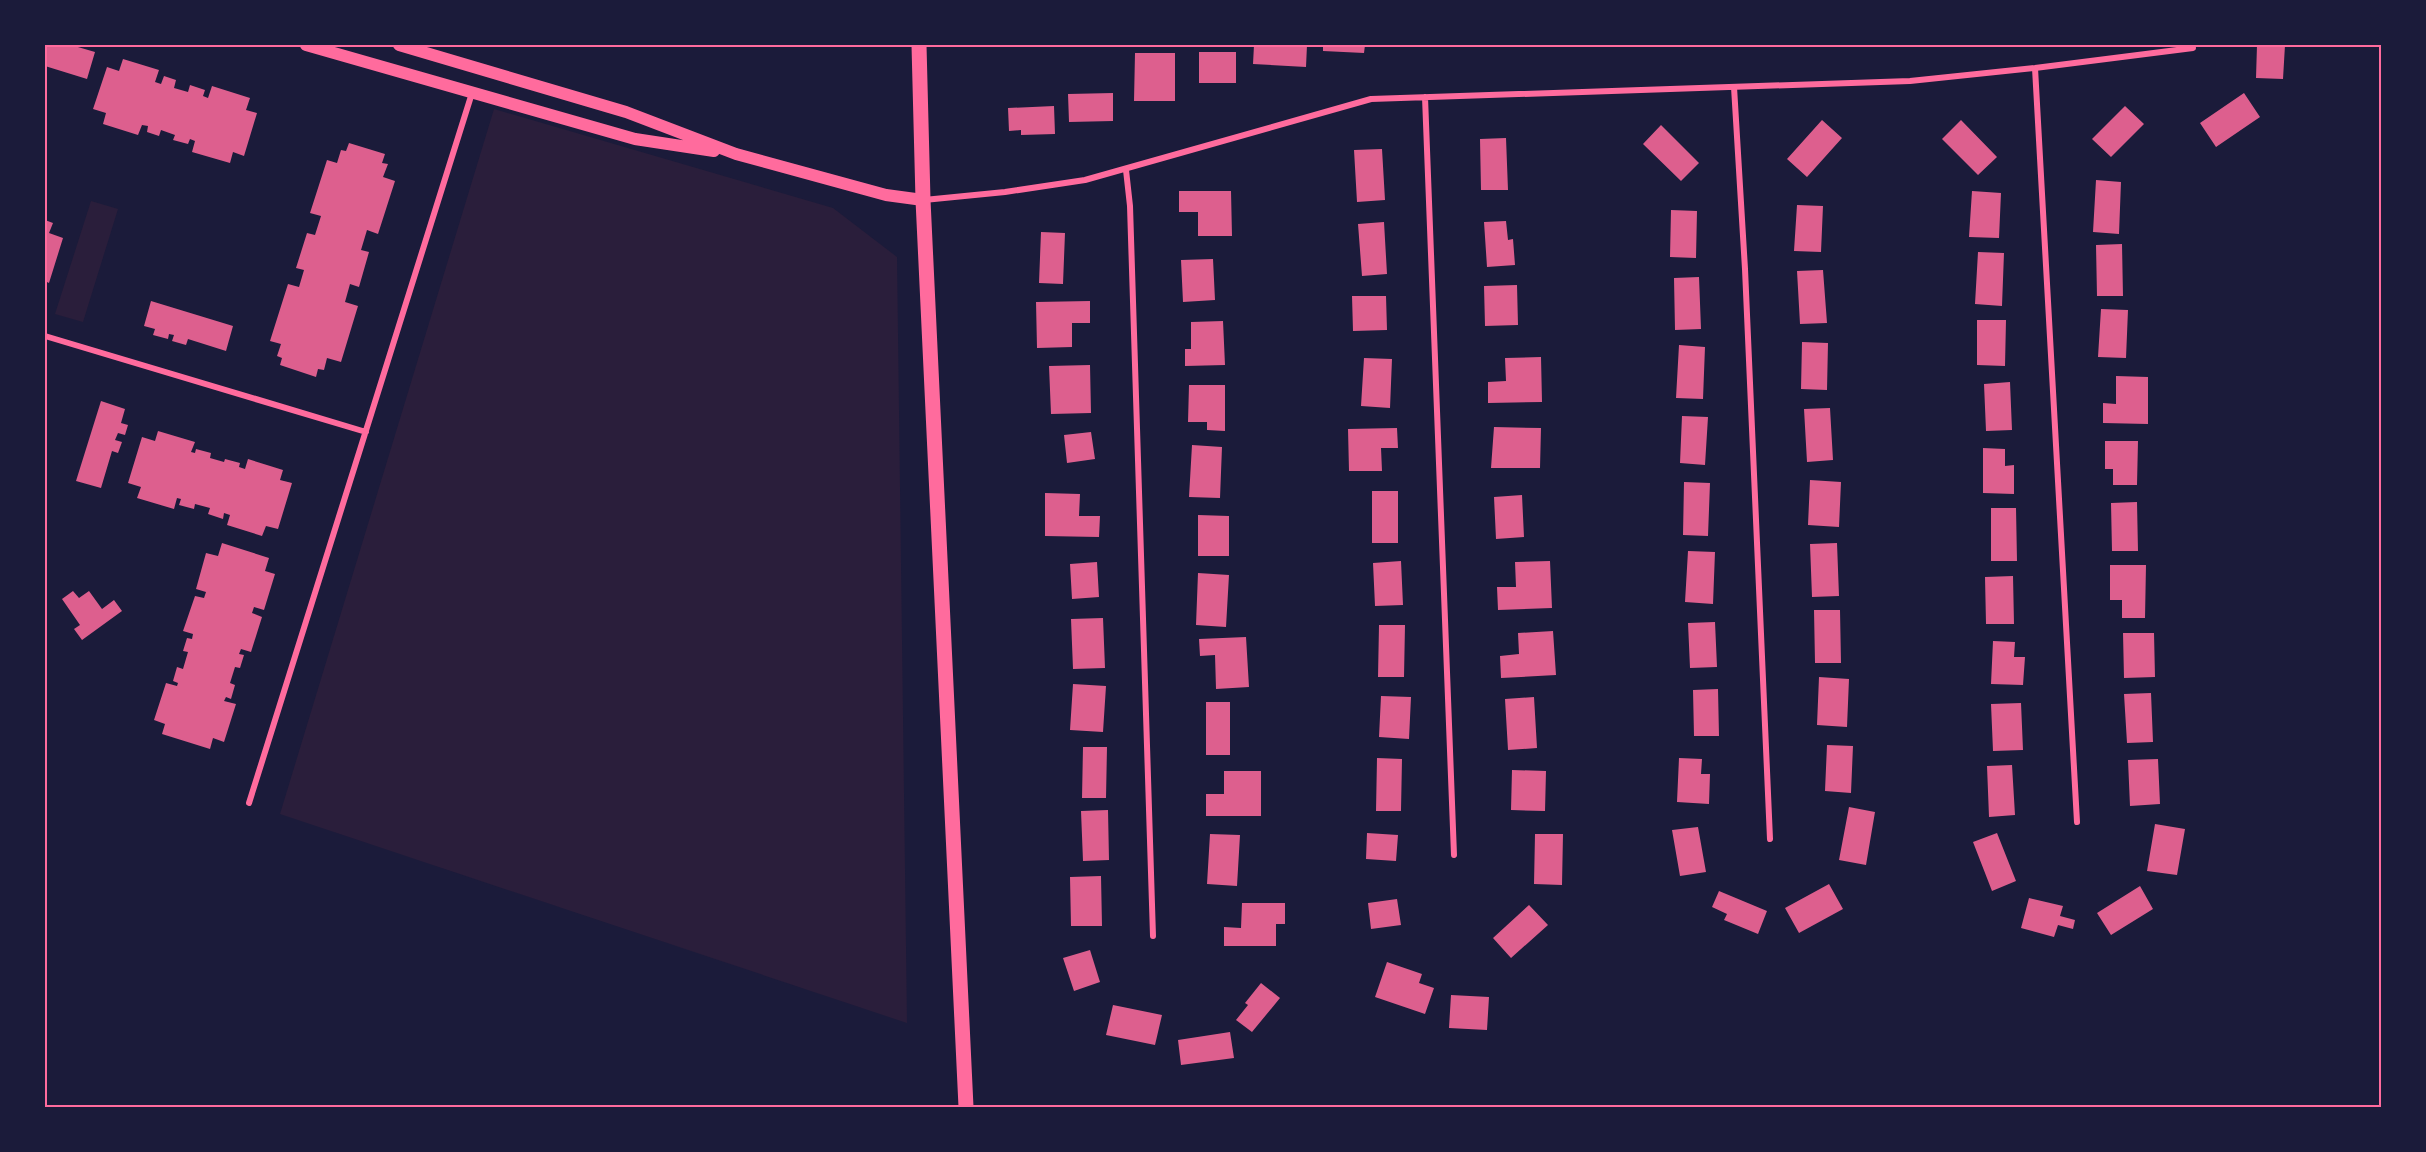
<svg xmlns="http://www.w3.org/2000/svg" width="2426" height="1152" font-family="Lato,sans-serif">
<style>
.green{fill:#2a1e3b}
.building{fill:#dd5f8e}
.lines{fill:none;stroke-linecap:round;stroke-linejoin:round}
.minor{stroke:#ff6b9d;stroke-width:6}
.secondary{stroke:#ff6b9d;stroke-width:12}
.primary{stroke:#ff6b9d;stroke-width:15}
.neatline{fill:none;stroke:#ff6b9d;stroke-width:2}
</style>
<rect width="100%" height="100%" fill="#1b1b3a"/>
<path class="green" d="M494,109L833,208L897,257L907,1023L280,814Z
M91,201L118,209L83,322L55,314Z"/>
<path class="building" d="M45,45H71L95,52L87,79L45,66Z
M1254,45H1307L1306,67L1253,64Z
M1323,45H1365L1364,53L1323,51Z
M2257,45H2285L2283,79L2256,78Z
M1199,52H1236V83H1199Z
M1135,53H1175V101H1134Z
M123,59L159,70L155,82L161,84L164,76L176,80L174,88L188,92L190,85L205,90L203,96L208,98L212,86L250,98L246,110L257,113L244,156L233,152L230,163L192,152L195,141L190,139L188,144L173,140L175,135L161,130L159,136L147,132L148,126L142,125L138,135L103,124L106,113L93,109L107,67L119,71Z
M1113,93V121L1069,122L1068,94Z
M2244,93L2260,117L2216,147L2200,123Z
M1054,106L1055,134L1021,135V130L1009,131L1008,108Z
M2125,106L2144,124L2111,157L2092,139Z
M1822,120L1842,138L1807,177L1787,159Z
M1961,120L1997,157L1978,175L1942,139Z
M1661,125L1699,163L1681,181L1643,144Z
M1506,138L1508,190H1481L1480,139Z
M349,143L385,154L382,163L388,164L383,177L395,181L378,234L367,230L361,250L369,252L359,287L350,284L345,302L358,306L341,362L327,358L324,370L318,369L316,377L280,365L282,358L277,356L281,344L270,341L288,284L299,287L304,270L296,268L307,233L315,235L321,216L310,213L327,160L337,163L341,150L346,151Z
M1382,149L1385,200L1357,202L1354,150Z
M2096,180L2121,182L2119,234L2093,232Z
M1179,191H1231L1232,236H1198V212H1179Z
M1972,191L2001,193L1999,238L1969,237Z
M1797,205L1823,206L1821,252L1794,251Z
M1671,210L1697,211L1696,258L1670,257Z
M45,220L53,223L49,233L63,238L49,283L45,281Z
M1506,221L1508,240L1513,239L1515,265L1487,267L1484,222Z
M1384,222L1387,274L1362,276L1358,224Z
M1041,232L1065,233L1063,284L1039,283Z
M2122,244L2123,296H2097L2096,245Z
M1978,252L2004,253L2002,306L1975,304Z
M1213,259L1215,300L1183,302L1181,260Z
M1823,270L1827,323L1800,324L1797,271Z
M1699,277L1701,329L1675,330L1674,278Z
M1517,285L1518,325L1485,326L1484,286Z
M1352,296H1386L1387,330L1353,331Z
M151,301L233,326L226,351L188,339L186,345L172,341L174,335L169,334L168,339L153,335L155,329L144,326Z
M1090,301V323H1072V347L1037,348L1036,302Z
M2101,309L2128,310L2126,358L2098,357Z
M1977,320H2006L2005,366L1977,365Z
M1223,321L1225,365L1185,366V349H1191V322Z
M1802,342L1828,343L1827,390L1801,389Z
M1679,345L1705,347L1703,399L1676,398Z
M1541,357L1542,402L1488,403V382L1506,381L1505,358Z
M1364,358L1392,359L1390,408L1361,406Z
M1090,365L1091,413L1051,414L1049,366Z
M2116,376L2148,377V424L2103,423V403L2116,404Z
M2010,382L2012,430L1986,431L1984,384Z
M1189,385H1225V431L1207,430V422H1188Z
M101,401L125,409L121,423L128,425L125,435L118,433L115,440L122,442L118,453L112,451L101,488L76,481Z
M1830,408L1833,460L1807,462L1804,409Z
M1682,416L1708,417L1705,465L1680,463Z
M1494,427L1541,428L1540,468H1491Z
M1397,428L1398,448H1381L1382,471H1349L1348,429Z
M158,431L195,442L191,452L195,453L196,449L211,453L210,458L224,462L225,459L240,463L239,467L245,469L248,459L283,470L280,480L292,483L278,529L266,526L262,536L227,525L230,515L224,513L223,519L208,514L210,508L195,504L194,509L179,505L181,499L177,498L174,509L137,498L141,487L128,483L142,437L155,441Z
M1091,432L1095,459L1067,463L1064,435Z
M2105,441H2138L2137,485H2113V469H2105Z
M1192,445L1222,447L1220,498L1189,497Z
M1983,448L2005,449V466L2014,465V494L1983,493Z
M1810,480L1841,482L1839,527L1808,525Z
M1684,482L1710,483L1708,536L1683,535Z
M1372,491H1398V543H1372Z
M1045,493L1080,494L1079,516H1100L1099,537L1045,536Z
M1522,495L1524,537L1496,539L1494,497Z
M2137,502L2138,551H2112L2111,503Z
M1991,508H2016L2017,561H1991Z
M1198,515L1229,516V556H1198Z
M222,543L269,558L265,571L275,574L264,610L254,607L252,613L262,617L251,652L241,649L239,654L244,655L240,668L235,667L230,683L235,685L231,699L226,697L224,701L236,704L224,742L213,738L210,749L162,734L165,724L154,720L166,683L177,686L178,683L173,681L177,667L183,669L188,652L183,651L187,638L192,639L193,634L183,631L195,596L204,598L206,592L196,589L206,553L218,556Z
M1837,543L1839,596L1812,597L1810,544Z
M1688,551L1715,552L1713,604L1685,602Z
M1401,561L1403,605L1375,606L1373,563Z
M1550,561L1552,608L1498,610L1497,587H1516L1515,562Z
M1097,562L1099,597L1072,599L1070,564Z
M2110,565H2146L2145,618H2122V600H2110Z
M1198,573L1229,575L1226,627L1196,625Z
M2013,576L2014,624H1986L1985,577Z
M73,591L79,598L89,591L102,609L114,600L122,611L82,640L74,629L80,625L62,599Z
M1814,610H1840L1841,663H1815Z
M1103,618L1105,668L1073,669L1071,619Z
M1715,622L1717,667L1690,668L1688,623Z
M1379,625H1405L1404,677H1378Z
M1553,631L1556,675L1501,678L1500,656L1519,654L1518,633Z
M2123,633H2154L2155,677L2124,678Z
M1246,637L1249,687L1216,689L1215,655L1200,656L1199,639Z
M1993,641L2015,642L2014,657H2025L2023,685L1991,684Z
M1819,677L1849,679L1847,727L1817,725Z
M1073,684L1106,686L1103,732L1070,730Z
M1718,689L1719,736H1694L1693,690Z
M2151,693L2153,742L2127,743L2124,694Z
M1381,696L1411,697L1409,739L1379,737Z
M1534,697L1537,748L1508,750L1505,699Z
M1206,702H1230V755H1206Z
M2021,703L2023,750L1993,751L1991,704Z
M1827,745L1853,746L1851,793L1825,791Z
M1083,747H1107L1106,798H1082Z
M1377,758L1402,759L1401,811H1376Z
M1679,758L1702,759L1701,774H1710L1709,804L1677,802Z
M2158,759L2160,804L2130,806L2128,760Z
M2012,765L2015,815L1989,817L1987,766Z
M1512,770L1546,771L1545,811L1511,810Z
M1224,771H1261V816H1206V794H1224Z
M1849,807L1875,812L1866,865L1839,860Z
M1108,810L1109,860L1083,861L1081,811Z
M2155,824L2185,829L2177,875L2147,871Z
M1698,827L1706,872L1680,876L1672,830Z
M1367,833L1398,835L1396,861L1366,859Z
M1997,833L2016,881L1992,891L1973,842Z
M1210,834L1240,835L1237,886L1207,884Z
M1535,834H1563L1562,885L1534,884Z
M1101,876L1102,926H1071L1070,877Z
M1829,884L1843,909L1799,933L1785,908Z
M2140,886L2153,909L2111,935L2097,913Z
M1719,891L1767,911L1758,934L1724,920L1727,914L1712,907Z
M2029,898L2063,906L2060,916L2075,920L2073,929L2058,925L2054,937L2021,928Z
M1397,899L1401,925L1371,929L1368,903Z
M1242,903H1285V924H1276V946H1224V927L1241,928Z
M1529,905L1548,925L1511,958L1493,938Z
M1090,950L1100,982L1074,991L1063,958Z
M1387,962L1422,974L1419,983L1434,988L1425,1014L1375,997Z
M1261,983L1280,998L1252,1032L1236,1020L1248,1005L1245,1003Z
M1451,995L1489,997L1487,1030L1449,1028Z
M1113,1005L1162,1015L1155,1045L1106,1035Z
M1230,1032L1234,1058L1181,1065L1178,1040Z"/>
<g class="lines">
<path class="minor" d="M2035,68L2077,822
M1734,87L1745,269L1770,839
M1425,97L1454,855
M1126,170L1130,206L1153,936
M924,200L1005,192L1085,180L1371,99L1910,81L2035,68L2193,48
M45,336L366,432
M249,803L472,93"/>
<path class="secondary" d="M306,45L635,139L714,151
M399,45L626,112L736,154L886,195L923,200"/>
<path class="primary" d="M919,45L923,200L966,1107"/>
</g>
<rect width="2426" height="1152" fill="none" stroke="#1b1b3a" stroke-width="93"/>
<rect x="46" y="46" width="2334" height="1060" class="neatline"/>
</svg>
